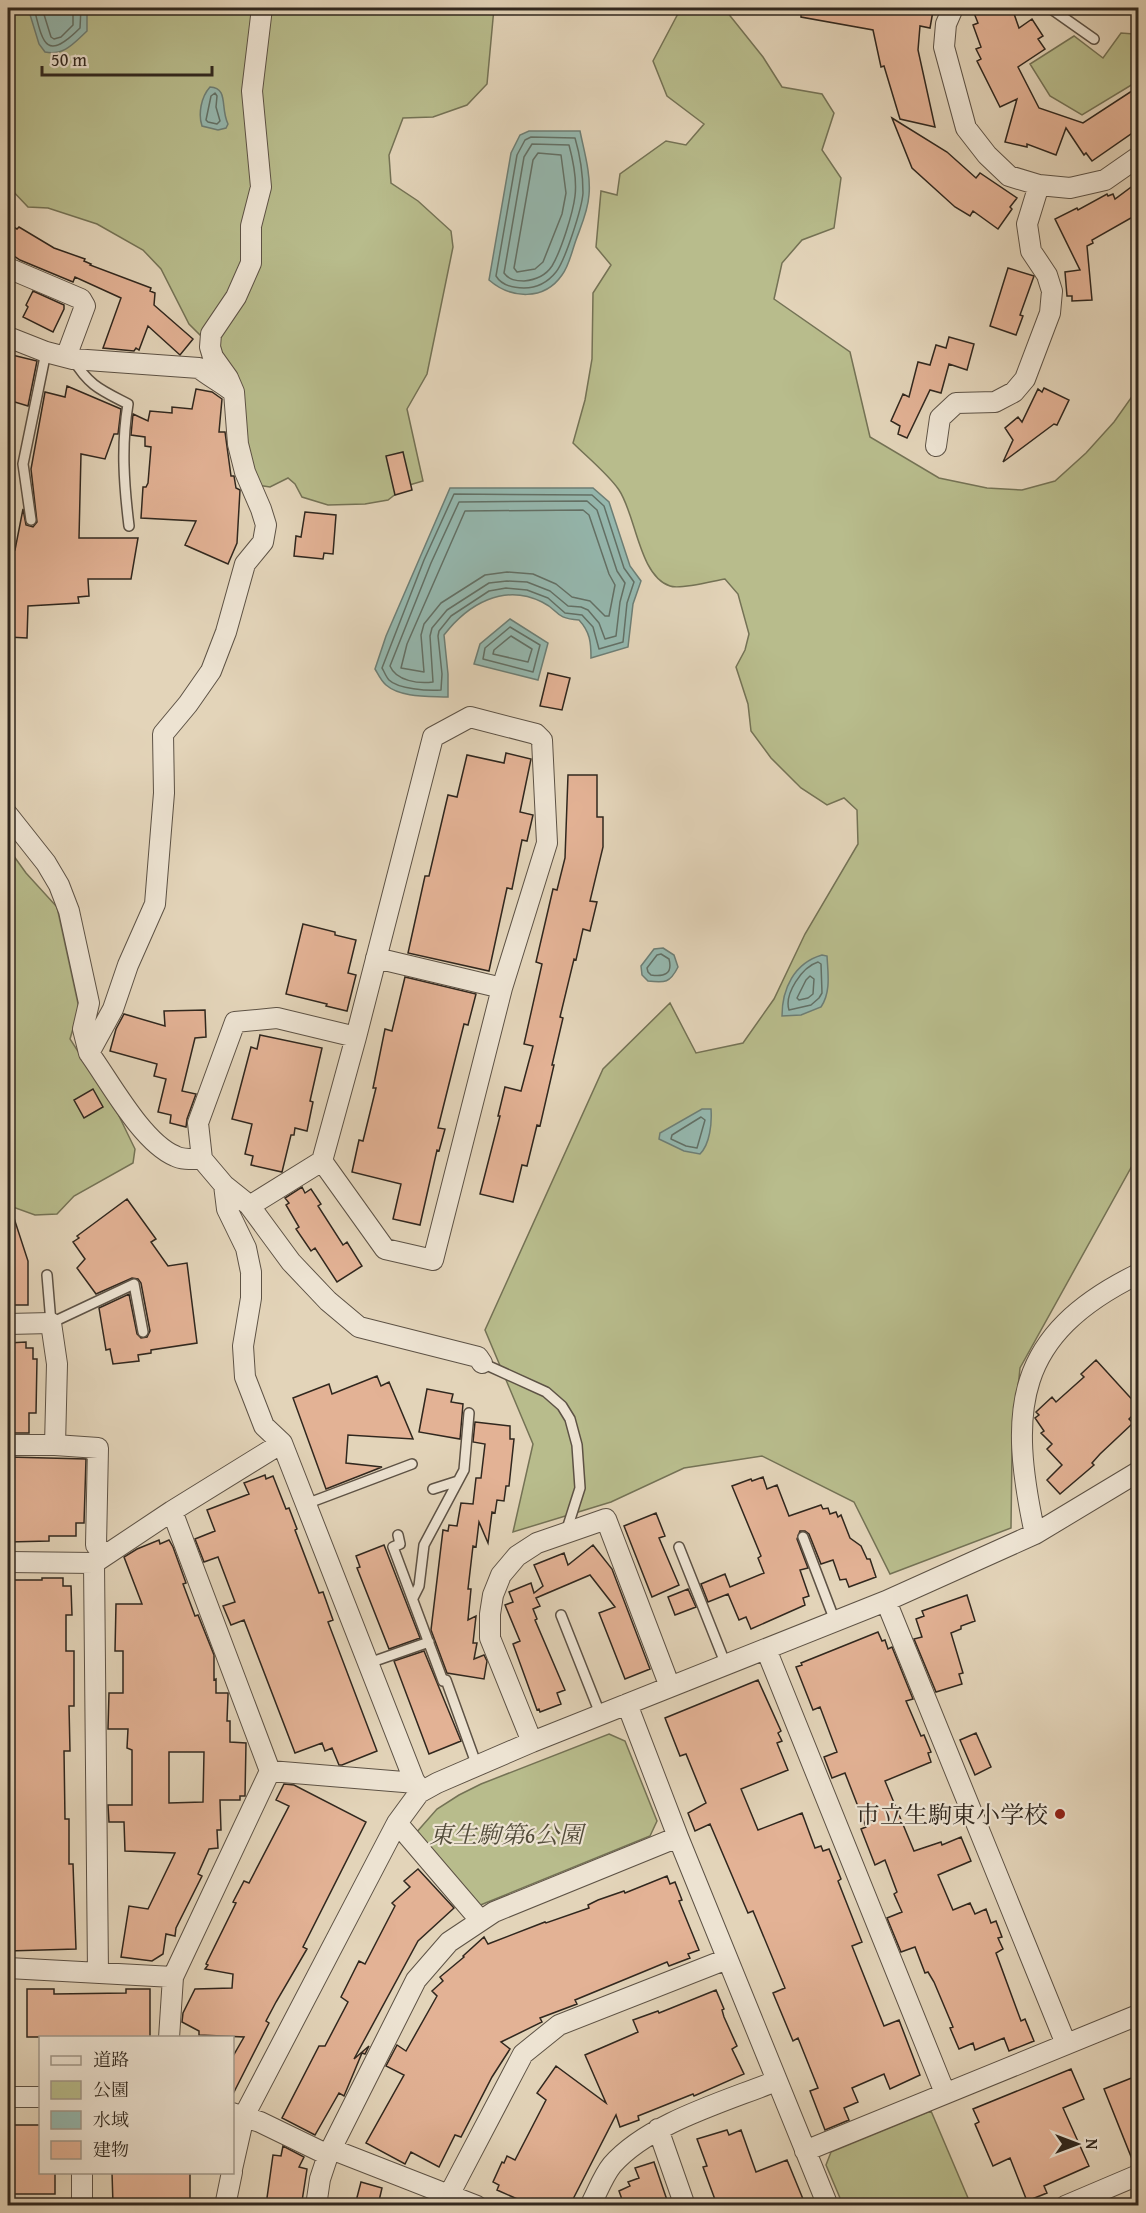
<svg xmlns="http://www.w3.org/2000/svg" width="1146" height="2213" font-family="'Gentium Book Plus','Noto Serif JP',serif">
<style>
.green{fill:#b8bc8c;stroke:#747255;stroke-width:1.5}
.water{fill:#95b8af;stroke:#6d7e75;stroke-width:1.5}
.lines{fill:none;stroke-linecap:round;stroke-linejoin:round}
.shore{stroke:#627066;stroke-width:1.5}
.building{fill:#e3b295;stroke:#30271e;stroke-width:1.5;fill-rule:evenodd}
.lane-casing{stroke:#5d5245;stroke-width:12}
.street-casing{stroke:#5d5245;stroke-width:22}
.lane{stroke:#ede3d2;stroke-width:9}
.street{stroke:#ede3d2;stroke-width:20}
.poi-dot{fill:#8f2418;stroke:#ede3d2;stroke-width:2}
.labels{text-anchor:middle;dominant-baseline:central;stroke-width:4.5;stroke-linejoin:round;paint-order:stroke}
.poi-label{font-size:24px;fill:#30271e;stroke:#ede3d2;text-anchor:end}
.park-label{font-size:24px;font-style:italic;fill:#524c3a;stroke:#ede3d2}
</style>
<rect width="100%" height="100%" fill="#e3d4b9"/>
<filter id="stains"><feTurbulence type="fractalNoise" baseFrequency=".00333" numOctaves="4"/><feColorMatrix values="0 0 0 0 .2 0 0 0 0 .09 0 0 0 0 .02 0 0 0 .5 -.17"/></filter>
<radialGradient id="worn" r=".72"><stop offset=".6" stop-color="#630" stop-opacity="0"/><stop offset="1" stop-color="#630" stop-opacity=".3"/></radialGradient>
<path class="green" d="M8,8H494L487,84L467,105L433,117L403,118L389,155L391,183L418,201L451,231L453,247L427,374L407,409L423,481L406,486L388,500L365,504L328,505L302,497L295,484L288,478L270,487L257,485L217,352L189,324L161,269L143,250L97,224L48,208L28,207L8,186Z
M681,8H727V12L763,57L782,87L822,94L834,113L822,150L841,178L834,228L802,240L782,263L774,299L850,352L870,437L939,478L987,488L1022,490L1055,481L1086,453L1114,422L1138,388V1155L1020,1368L1012,1450L1011,1528L890,1574L854,1502L762,1456L684,1468L611,1502L513,1532L533,1444L485,1330L603,1069L670,1003L696,1053L743,1043L774,999L805,934L858,844L857,810L844,798L827,805L801,788L771,758L751,731L748,704L736,667L745,650L749,634L738,594L725,579C713,581 680,590 670,586C639,576 636,515 619,490C609,475 586,456 573,443L585,400L592,359L593,293L611,265L596,247L601,191L617,195L620,174L666,141L686,145L704,124L667,96L653,61Z
M1138,31V81L1082,115L1050,96L1030,64L1074,36L1103,58L1121,33L1134,34Z
M8,848L26,873L57,907L79,1008L70,1039L118,1114L135,1149L133,1163L74,1196L57,1214L35,1215L13,1207L8,1209Z
M609,1734L625,1741L657,1821L650,1836L478,1906L415,1834L437,1809L459,1795L481,1784Z
M931,2111L971,2205H843L826,2165L831,2152Z"/>
<path class="water" d="M28,8H87V31C74,43 64,56 45,52L39,44Z
M210,87C229,88 220,108 228,124L226,128L218,130L202,126C198,114 201,97 210,87Z
M529,131H580C584,151 591,174 589,195C588,211 581,226 576,240C572,251 569,266 562,275C544,301 511,299 489,280L511,153L520,135Z
M450,488H593L609,502L630,566L641,581L633,604L628,647L591,658C591,642 590,632 579,620C553,618 561,611 542,602C504,583 468,604 444,635L448,674V697C429,696 401,698 386,685C381,681 378,674 375,669L386,636Z
M510,619L548,643L538,680L474,664L480,644Z
M663,948L674,955L678,967C670,983 665,983 648,981L642,975L641,966L654,949Z
M822,955L827,956C828,974 831,992 821,1007L801,1015L782,1016C782,989 794,963 822,955Z
M702,1109H711C712,1123 710,1144 700,1154L684,1151L659,1139L660,1133Z"/>
<g class="lines">
<path class="shore" d="M34,8C43,44 46,62 80,28L81,8
M42,8L51,37L54,39L61,37L73,25V8
M215,93L217,96L216,107L220,121L217,124L208,122L206,120L211,96Z
M531,137L575,138C580,155 583,175 583,193C582,208 565,261 556,272C548,282 537,288 524,288C513,288 502,286 496,276L517,155L525,140Z
M532,144L569,145C573,160 577,180 575,196C573,213 561,251 552,266C546,275 535,280 524,281C516,281 509,280 504,273L524,157Z
M538,153L561,155L566,193L562,214L543,262L535,269L517,272L514,268L533,160Z
M454,494L592,495L604,506L624,568L634,582L627,603L623,642L599,649L593,627L582,615L565,613L548,598L527,590L506,588L489,591L451,616L439,631L438,636L442,674L441,690C428,691 398,689 389,680C386,677 384,671 382,668L424,560Z
M587,501L597,510L617,571L625,583L620,602L616,636L605,639L599,623L588,610L581,607L568,606L550,591L527,582L507,581L489,583L447,610L432,628L430,636L433,682C419,684 396,681 390,666L431,563L459,502Z
M583,510L589,515L609,574L615,585L609,616H605L590,601L572,597L556,584L533,574L507,572L485,575L441,603L424,624L421,635L424,672L401,668L407,644L465,511Z
M510,627L540,645L533,672L483,659L485,648Z
M511,636L532,649L528,662L493,654L494,650Z
M661,954L669,959C673,974 664,977 651,975L648,972L647,968L657,955Z
M818,962L821,964L822,993L819,998L811,1005L789,1010C784,994 802,967 818,962Z
M810,976L814,979L813,994L808,998L799,1000L797,998L806,980Z
M701,1117L705,1120L697,1148L686,1146L671,1139L672,1135Z"/>
</g>
<path class="building" d="M801,8H931L930,10L933,11L930,28L920,26L918,50L935,127L900,119L884,66L881,67L873,30L801,17Z
M972,8H1012L1019,28L1032,19L1043,36L1038,39L1045,49L1018,67L1039,108L1083,123L1138,87V129L1092,161L1086,153L1084,155L1066,128L1056,155L1027,144V147L1005,142L1017,99L1000,107L977,61L981,59L976,49L981,47L973,25L978,23Z
M892,118L947,152L976,178L980,173L1017,198L1010,207L1012,209L998,229L973,211L970,216L955,207L912,168Z
M1138,182V214L1092,240L1093,243L1087,246L1092,300L1072,301V296H1067L1065,272L1080,270L1055,219L1077,208L1078,210L1107,194L1108,196L1113,194L1115,199Z
M8,224L17,229L19,227L54,248L85,259L84,261L91,264L90,265L151,288L150,291L155,293L154,305L193,339L180,355L148,326L139,350L136,348L134,351L103,348L121,298L75,277L73,282L20,260L8,252Z
M1008,268L1034,276L1020,315L1023,316L1016,335L990,326Z
M33,291L64,305V309L53,332L23,317L28,307L26,305Z
M949,337L974,344L967,370L949,364L941,393L930,390L907,438L898,434L900,426L891,421L903,394L909,397L918,362L930,365L936,345L946,348Z
M8,354L37,361L28,406L8,400Z
M67,386L121,409L118,434H114L105,459L81,454L79,538H138L131,579H88L89,596L78,597L79,603L28,606L27,638L8,637L11,584L8,585V549L15,550L23,509L26,525L33,527L37,522L31,469L45,392L65,397Z
M1044,388L1069,400L1057,425L1054,424L1003,462L1013,440L1005,428L1018,417L1022,422L1038,389L1042,392Z
M196,389L212,392L222,399L219,432H225L231,476H234L236,488L240,490L237,543L228,564L185,545L196,521L141,518L143,487H146L148,483L151,447L145,446V437L131,435L133,414L148,421L150,411L172,413V407L192,409Z
M403,452L412,490L395,495L386,456Z
M305,512L336,515L333,554L324,553L323,559L294,556L296,536L301,537Z
M548,673L570,678L562,710L540,706Z
M506,753L531,759L520,812L533,815L527,841L522,840L512,889L507,888L489,971L408,953L425,876H429L448,795L457,797L467,755L504,763Z
M568,775H597V817H603V847L590,901L597,902L590,931L583,929L576,960L574,959L560,1017L563,1018L552,1065H554L540,1126L537,1125L527,1166L522,1165L513,1202L480,1194L500,1116H498L505,1087L521,1091L533,1046L524,1044L542,964L536,962L553,889L557,890L565,858Z
M303,924L335,932V935L356,940L348,973L356,975L347,1011L326,1006L327,1004L286,994Z
M405,977L476,994L468,1025L464,1024L438,1128L445,1129L439,1151L437,1150L420,1225L393,1219L401,1184L352,1172L359,1140L363,1141L376,1088H373L385,1029L392,1031Z
M205,1010L206,1037L195,1038L182,1091L196,1094L187,1119L186,1127L170,1123L171,1115L158,1112L166,1079L154,1076L157,1064L110,1051L116,1029L124,1014L165,1026L164,1011Z
M260,1035L322,1048L310,1101L313,1102L307,1131L295,1128L294,1135H291L282,1172L251,1165L253,1156L245,1154L252,1124L232,1119L251,1047L257,1049Z
M93,1089L103,1107L84,1118L74,1100Z
M302,1187L305,1193L311,1189L321,1204L318,1206L343,1245L347,1242L362,1266L337,1282L315,1248L311,1251L296,1229L299,1227L286,1205L289,1203L285,1198Z
M127,1199L156,1239L151,1242L168,1266L187,1263L197,1343L151,1350V1353L138,1355L139,1361L113,1364L110,1349L106,1350L99,1308L129,1294L137,1334L141,1338L147,1337L150,1331L141,1283L138,1279L132,1278L96,1294L77,1268L85,1259L73,1242L79,1238L77,1236Z
M8,1212H12L28,1261V1305H8Z
M26,1342V1348H33V1359H37L36,1413H29V1433H8V1343Z
M1096,1360L1138,1406V1410L1129,1419L1133,1423L1100,1454L1092,1463L1094,1465L1060,1494L1047,1480L1062,1465L1047,1449L1052,1444L1041,1433L1044,1431L1035,1418L1039,1415L1036,1412L1052,1397L1056,1402L1084,1377L1081,1374Z
M377,1376L381,1386L389,1382L413,1439L348,1435L346,1463L382,1467L326,1489L293,1398L329,1384L332,1394Z
M427,1389L453,1394L451,1402L463,1404L460,1439L419,1432Z
M475,1422L510,1426V1439H514L509,1486H506L504,1501L497,1500L495,1513L492,1512L488,1543L479,1522L476,1547L473,1546L468,1589H471L468,1620L476,1616L473,1643H477L474,1659L484,1655L487,1661L484,1679L447,1673L431,1630L443,1530L448,1531L449,1525L457,1526L461,1503L473,1504L476,1478H481L485,1444L473,1442Z
M8,1457L86,1459L84,1523H76V1536H49V1541L8,1542Z
M265,1475L266,1479L273,1476L286,1509L289,1508L297,1529L295,1530L319,1593L323,1592L333,1620L328,1622L377,1751L342,1765H339L332,1748L325,1751L322,1743L295,1753L244,1620L231,1625L223,1606L235,1602L218,1557L204,1562L195,1539L215,1531L207,1510L249,1494L244,1483Z
M763,1477L767,1489L777,1485L789,1516L821,1505L823,1509L828,1508L830,1514L836,1512L838,1517L841,1515L850,1538L861,1546L867,1559H870L876,1577L849,1587L846,1579L840,1580L833,1560L821,1564L809,1534L805,1531H800L797,1539L808,1568L800,1570L809,1596L803,1598L805,1605L751,1629L746,1617L739,1620L728,1594L708,1602L701,1584L725,1574L730,1587L764,1573L758,1558L761,1556L732,1486L751,1479L752,1481Z
M656,1513L665,1536L659,1538L679,1585L652,1597L624,1526Z
M159,1540L160,1544L169,1540L173,1547L186,1583L183,1584L195,1616L198,1615L214,1655V1680L216,1679V1693H228V1695L227,1721H230V1742L246,1743L245,1796H240V1800H220L221,1830H217L218,1848L209,1849L198,1874L202,1876L176,1928L175,1936L166,1934L163,1954L152,1961L121,1957L129,1906L148,1909L175,1853L125,1851L124,1822H109L108,1805H132V1750L127,1748L128,1729H108L109,1693H123V1651H115L116,1604H142L124,1557L137,1549ZM169,1752H204L203,1802L169,1803Z
M384,1545L420,1638L389,1649L357,1568L360,1567L356,1556Z
M593,1545L612,1569L650,1669L625,1679L599,1613L615,1607L590,1575L536,1598L540,1606L533,1609L537,1619L535,1620L565,1690L557,1693L561,1704L540,1712L539,1709L537,1710L513,1644L520,1641L505,1605L513,1602L509,1592L531,1583L534,1593L543,1586L534,1565L564,1553L568,1565Z
M42,1578H63V1586H71L72,1615H66V1651H74V1706H69L70,1751H64L65,1819H69V1864H73L76,1949L8,1951V1580H42Z
M688,1589L696,1607L675,1615L668,1597Z
M967,1595L975,1621L961,1626V1629L951,1633L963,1673L959,1674L962,1684L936,1692L914,1639L922,1637L916,1619L924,1616L922,1611Z
M878,1632L882,1641L885,1640L888,1649L892,1647L913,1699L906,1701L921,1736L924,1735L931,1752L928,1753L931,1762L885,1781L914,1851L941,1842L942,1845L961,1837L971,1861L938,1875L953,1910L970,1903L975,1914L986,1909L991,1923L996,1921L1002,1937L998,1938L1003,1949L996,1953L1021,2021L1025,2019L1034,2041L1009,2051L1004,2038L975,2050L973,2043L959,2049L950,2028L953,2027L934,1982L928,1972L925,1973L915,1947L901,1952L887,1918L902,1912L894,1894L897,1892L885,1860L875,1865L861,1829L866,1827L845,1773L832,1778L824,1757L837,1752L820,1707L813,1710L796,1667L802,1665L801,1663Z
M424,1651L461,1741L429,1754L394,1661Z
M758,1680L781,1731L778,1733L782,1741L777,1743L788,1770L741,1789L758,1830L802,1813L815,1848L821,1846L823,1851L829,1849L841,1879L838,1881L862,1942L852,1946L884,2026L899,2020L920,2075L890,2089L884,2074L852,2088L858,2102L844,2108L849,2120L825,2130L810,2091L818,2088L798,2038L793,2041L773,1993L785,1988L753,1911L748,1913L710,1824L695,1831L688,1813L706,1803L686,1754L680,1756L665,1718Z
M976,1733L991,1767L975,1775L960,1740Z
M284,1784L294,1785L366,1822L303,1947L307,1949L276,2002L266,2021L269,2023L232,2096V2058L244,2037L199,2035V2031L182,2022L183,2013L195,1989L232,1988L233,1974L205,1969L208,1965L206,1964L236,1903L233,1902L244,1881L249,1883L289,1806L276,1800Z
M418,1869L454,1908L418,1941L354,2059L369,2046L365,2054L362,2053L344,2096L339,2093L315,2135L282,2118L319,2046H325L348,2002L341,1997L359,1961L365,1964L395,1906L392,1903L410,1887L404,1881Z
M667,1876L670,1884L675,1882L682,1900L679,1901L699,1950L688,1954L690,1958L669,1966L667,1962L575,2000L577,2004L540,2018L542,2022L501,2042L510,2049L492,2077L461,2137L455,2135L439,2167L411,2152L405,2164L366,2143L404,2075L386,2066L397,2045L406,2051L437,1996L432,1991L443,1981L440,1977L464,1957L463,1956L484,1937L488,1944L545,1922L546,1923L589,1908L588,1905L598,1900L624,1891L625,1893Z
M27,1989H54V1994L126,1993V1989H150V2037H27Z
M716,1990L724,2009L722,2010L724,2017L737,2046L732,2049L744,2074L694,2096L693,2094L638,2116L639,2120L620,2127L616,2115L570,2205H531L497,2190L499,2185L493,2182L502,2162L504,2163L507,2156L515,2160L546,2100L537,2093L556,2066L606,2103L585,2055L638,2032L633,2020L658,2011L659,2013Z
M1071,2069L1084,2099L1063,2108L1089,2166L1044,2186L1047,2193L1027,2201L1010,2158L993,2166L975,2124L979,2122L973,2109Z
M1134,2077L1138,2088V2163L1134,2164L1104,2089Z
M8,2125H40V2172H55V2194H8Z
M727,2130L729,2135L741,2130L756,2172L787,2160L803,2199L786,2205H717L703,2167L707,2166L697,2139Z
M283,2146L304,2157L299,2167L307,2169L302,2201H299L298,2205H266L273,2155L281,2156Z
M654,2162L667,2200L651,2205H624L619,2191L630,2186L628,2182L639,2178L635,2168Z
M112,2172H190V2200H181V2205H113Z
M361,2182L382,2188L378,2205H355Z"/>
<g class="lines">
<g class="lane-casing">
<path id="lane" d="M1050,8L1094,39
M73,359C89,386 101,390 128,404C121,446 124,485 129,526
M31,520L23,464L46,352
M47,1275L51,1323L134,1284L143,1332
M482,1363L546,1392L562,1406L570,1419L577,1445L580,1488L566,1532
M433,1489L458,1481
M306,1504L412,1464
M398,1535L400,1544L393,1547L443,1681L446,1680L477,1766
M803,1537L835,1621
M679,1547L726,1665
M413,1598L419,1586L424,1545L464,1470L469,1413
M561,1615L601,1716
M369,1663L429,1642"/>
</g>
<g class="street-casing">
<path id="street" d="M262,8L252,91L261,187L251,226V263L236,297L211,334L210,347L213,357L228,378L234,392L238,444L245,472L261,509L266,525L263,542L245,564L226,632L211,671L188,704L163,734L164,793L155,904L128,965L113,1009L89,1053C110,1082 142,1142 175,1156C182,1160 194,1159 202,1159L224,1185L249,1205L291,1262L328,1301L359,1327L478,1357L482,1363
M953,8L946,24L944,47L966,128L987,155L1009,176L1039,185L1070,188L1105,180L1138,157
M8,268L81,299L85,306L66,357
M8,337L46,352L73,359L199,368C210,377 221,382 232,391
M936,446L940,418L956,403L995,402L1014,392L1025,379L1050,313L1052,291L1047,275L1031,251L1027,224L1039,185
M8,815L46,863L59,885L69,911L89,1003L83,1029L89,1053
M376,958L502,988
M202,1159L198,1123L235,1022L277,1018L356,1037
M224,1185L227,1209L246,1248L251,1272V1298L243,1346L245,1377L264,1426L282,1443L419,1793
M256,1202L322,1161L356,1037L433,737L470,717L536,734L542,740L547,843L502,988L433,1260L385,1249L322,1161
M8,1324L51,1323L57,1364L55,1445
M8,1445H55L98,1448L96,1545L104,1554
M1035,1534C1008,1409 1014,1335 1138,1274
M8,1562L94,1563L172,1511L282,1443
M94,1563L98,1973
M886,1601L1066,2044
M766,1649L945,2093
M627,1704L678,1837L828,2206
M532,1742L490,1638V1614L493,1595L501,1575L517,1556L537,1543L606,1519L670,1687
M270,1771L416,1783
M397,1823L480,1920
M8,1968L173,1977L270,1771L172,1511
M169,2038L173,1977
M8,2097H40
M232,2113L260,2122L328,2155
M658,2129L685,2206
M331,2149L477,2206
M805,2151L1138,2015
M232,2169L244,2116L397,1823L419,1793L437,1783L532,1742L886,1601L1035,1534L1138,1472
M82,2172V2206
M225,2206L232,2172
M316,2206L320,2179L328,2155L416,1980L449,1942L494,1912L678,1837
M448,2206L449,2195L523,2054L559,2025L727,1959
M590,2206C597,2193 603,2176 612,2165C649,2123 724,2102 776,2081
M1065,2206L1138,2175"/>
</g>
<use href="#lane" class="lane"/>
<use href="#street" class="street"/>
</g>
<circle class="poi-dot" cx="1060" cy="1814" r="6"/>
<g class="labels">
<g class="poi-label">
<text x="1048" y="1814">市立生駒東小学校</text>
</g>
<g class="park-label">
<text x="506" y="1834">東生駒第6公園</text>
</g>
</g>
<rect width="1146" height="2213" fill="none" stroke="#e3d4b9" stroke-width="30"/>
<rect x="9" y="9" width="1128" height="2195" fill="none" stroke="#30271e" stroke-width="3"/>
<rect x="15" y="15" width="1116" height="2183" fill="none" stroke="#30271e" stroke-width="1.5"/>
<rect x="39" y="2036" width="195" height="138" fill="#ede3d2" stroke="#a1988a" stroke-width="1.5"/>
<rect x="51" y="2056" width="30" height="9" fill="#ede3d2" stroke="#a1988a" stroke-width="1.5"/>
<text x="93" y="2066" font-size="18" fill="#30271e">道路</text>
<rect x="51" y="2081" width="30" height="18" fill="#b8bc8c" stroke="#a1988a" stroke-width="1.5"/>
<text x="93" y="2096" font-size="18" fill="#30271e">公園</text>
<rect x="51" y="2111" width="30" height="18" fill="#95b8af" stroke="#a1988a" stroke-width="1.5"/>
<text x="93" y="2126" font-size="18" fill="#30271e">水域</text>
<rect x="51" y="2141" width="30" height="18" fill="#e3b295" stroke="#a1988a" stroke-width="1.5"/>
<text x="93" y="2156" font-size="18" fill="#30271e">建物</text>
<g transform="translate(1077 2144) rotate(90)" stroke="#ede3d2" stroke-width="4.5" paint-order="stroke">
<path d="M0-4.5L10 22L0 15L-10 22Z" fill="#30271e"/>
<text y="-9" font-size="16" font-weight="bold" text-anchor="middle" fill="#30271e">N</text>
</g>
<path d="M42 66v9h170v-9" fill="none" stroke="#30271e" stroke-width="3"/>
<text x="51" y="66" font-size="18" fill="#30271e" stroke="#ede3d2" stroke-width="4.5" paint-order="stroke">50 m</text>
<rect width="100%" height="100%" filter="url(#stains)"/>
<rect width="100%" height="100%" fill="url(#worn)"/>
</svg>
